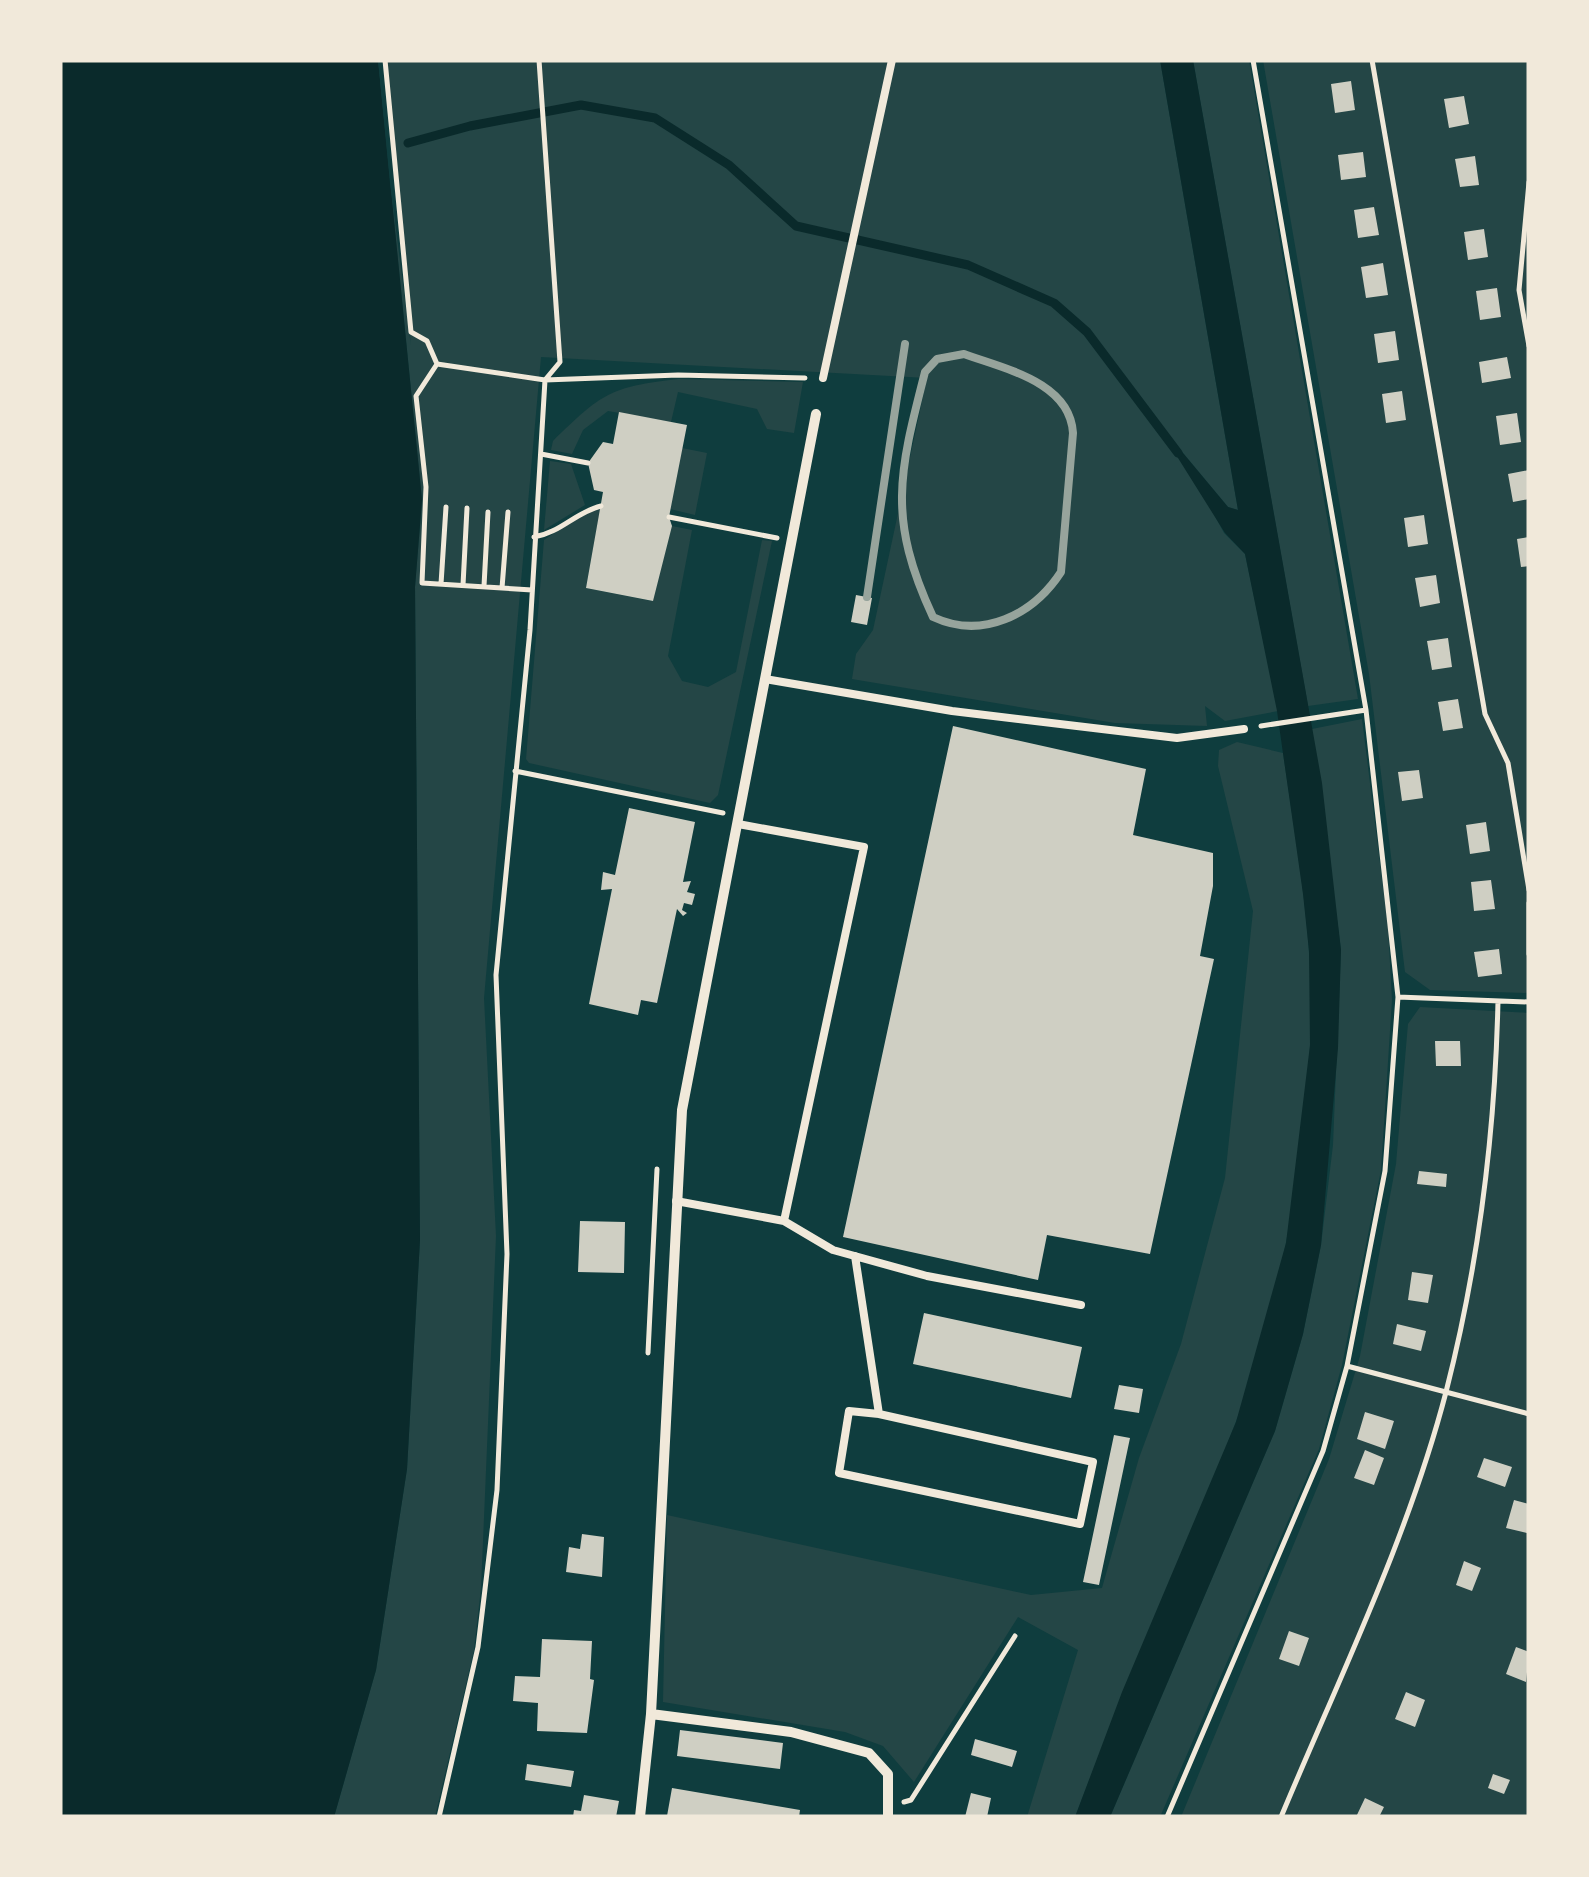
<svg xmlns="http://www.w3.org/2000/svg" width="1589" height="1877" font-family="'Work Sans',sans-serif">
<style>
.green{fill:#244646}
.water{fill:#0a2a2b}
.pier{fill:#0f3d3e}
.lines{fill:none;stroke-linecap:round;stroke-linejoin:round}
.stream{stroke:#0a2a2b;stroke-width:9}
.building{fill:#cfcfc3}
.path{stroke:#f1e9da;stroke-width:5}
.service{stroke:#f1e9da;stroke-width:8}
.minor{stroke:#f1e9da;stroke-width:10}
.rail{stroke:#97a49c;stroke-width:8}
</style>
<rect width="100%" height="100%" fill="#0f3d3e"/>
<path class="green" d="M378,60H1160L1238,510L1228,507L1178,447L1224,533L1245,554L1278,711L1225,721L1205,706L1207,726L1115,723L852,679L856,654L873,630L927,378L541,357L484,998L496,1236L481,1588L474,1650L435,1817H334L376,1670L407,1469L420,1240L415,587L422,500Z
M1193,60H1249L1358,699L1308,706Z
M1263,60H1529V993L1430,990L1405,972L1369,674Z
M678,379L803,382L794,433L767,429L757,409L678,392L671,422L608,411L583,430L572,454L551,450L553,441C602,393 610,387 678,379Z
M682,448L707,453L695,515L670,509Z
M550,461L571,464L585,505L544,530Z
M600,510L586,588L652,601L672,526L692,530L668,656L682,681L708,687L736,672L762,540L772,541L718,795L710,803L529,763L526,759L544,540L587,511Z
M1362,719L1388,927L1392,1000L1381,1170L1342,1365L1319,1449L1160,1817H1110L1275,1431L1303,1334L1321,1245L1333,1145L1341,950L1312,729Z
M1237,742L1283,753C1297,850 1316,949 1310,1047C1302,1174 1281,1306 1235,1424C1185,1556 1125,1685 1075,1817H1027L1078,1650L1018,1617L914,1782L883,1746L845,1732L663,1702L667,1515L1031,1595L1102,1588L1139,1458L1181,1344L1225,1178L1253,911L1218,766L1219,750Z
M1420,1007L1529,1013V1817H1181L1329,1459L1360,1356L1396,1164L1408,1024Z"/>
<path class="water" d="M60,60H378L422,500L415,587L420,1240L407,1469L376,1670L334,1817H60Z
M1160,60H1193L1322,783L1341,950L1338,1048L1321,1245L1303,1334L1275,1431L1110,1817H1075L1122,1692L1236,1422L1286,1243L1310,1045L1309,951L1303,894L1277,711L1245,554L1225,533L1173,450L1172,445L1178,447L1228,507L1238,510Z"/>
<path class="pier" d="M378,60H383L411,346L390,183Z"/>
<g class="lines">
<path class="stream" d="M408,143L470,126L581,105L655,118L729,165L796,226L968,265L1054,303L1087,332L1178,453"/>
</g>
<path class="building" d="M1351,81L1355,110L1335,113L1331,84Z
M1464,96L1469,124L1449,128L1444,99Z
M1363,152L1366,177L1341,180L1338,155Z
M1475,156L1479,185L1460,187L1455,159Z
M1374,207L1379,235L1358,238L1354,210Z
M1484,229L1488,257L1468,260L1464,232Z
M1383,263L1388,295L1366,298L1361,267Z
M1497,288L1501,317L1480,320L1476,291Z
M1395,331L1399,360L1378,363L1374,334Z
M1507,357L1511,378L1482,383L1479,362Z
M1402,391L1406,420L1386,423L1382,394Z
M619,412L687,425L669,517L672,526L653,601L586,588L603,492L594,490L588,463L603,442L613,444Z
M1517,413L1521,442L1500,445L1496,416Z
M1529,470V499L1513,502L1508,474Z
M1424,515L1428,544L1408,547L1404,518Z
M1529,537V566L1521,567L1517,539Z
M1436,575L1440,603L1420,607L1415,578Z
M856,595L872,598L867,625L851,622Z
M1448,638L1452,667L1432,670L1427,641Z
M1458,699L1463,728L1443,731L1438,702Z
M953,726L1146,769L1133,835L1213,853V886L1200,956L1214,959L1150,1254L1047,1235L1038,1280L843,1237Z
M1419,770L1423,798L1402,801L1398,772Z
M629,808L695,822L683,882L691,881L687,892L695,894L692,905L684,903L682,910L687,913L683,916L677,909L657,1003L641,1000L638,1015L589,1004L612,889L601,890L603,872L615,875Z
M1486,822L1490,851L1470,854L1466,825Z
M1491,880L1495,909L1474,911L1471,882Z
M1499,949L1502,974L1478,977L1474,952Z
M1435,1041H1460L1461,1066H1436Z
M1419,1171L1447,1174L1446,1187L1417,1184Z
M580,1221L625,1222L624,1273L578,1272Z
M1412,1272L1433,1275L1428,1303L1408,1300Z
M924,1313L1082,1347L1071,1398L913,1364Z
M1397,1324L1426,1331L1421,1351L1393,1344Z
M1119,1385L1143,1389L1139,1413L1114,1409Z
M1365,1412L1394,1421L1385,1449L1357,1439Z
M1114,1435L1130,1438L1099,1585L1083,1582Z
M1365,1450L1384,1458L1374,1485L1354,1478Z
M1484,1458L1512,1467L1505,1487L1477,1477Z
M1514,1500L1529,1504L1527,1533L1506,1528Z
M582,1534L604,1537L602,1577L566,1572L569,1547L580,1549Z
M1464,1561L1481,1568L1472,1591L1456,1585Z
M1289,1631L1309,1638L1299,1666L1279,1659Z
M542,1639L592,1641L590,1679L594,1680L587,1733L537,1731L538,1703L513,1701L515,1676L540,1677Z
M1516,1647L1529,1652L1526,1682L1506,1674Z
M1406,1692L1425,1700L1415,1727L1395,1719Z
M680,1730L783,1743L780,1769L677,1756Z
M975,1739L1017,1751L1012,1767L971,1755Z
M527,1764L574,1771L571,1787L525,1780Z
M1493,1774L1510,1780L1504,1794L1488,1788Z
M672,1788L800,1810L799,1817L667,1816Z
M971,1793L991,1798L987,1817H965Z
M584,1795L619,1801L616,1817H573L574,1810L581,1811Z
M1365,1798L1384,1807L1379,1817H1356Z"/>
<g class="lines">
<path class="path" d="M385,60L411,332L427,341L437,364L545,380L678,375L805,378
M1372,60L1485,714L1508,763L1529,890
M1529,182L1519,290L1529,346
M437,364L416,396L426,487L422,583L532,590
M541,454L588,463
M669,517L777,538
M534,537C560,533 576,512 601,506
M441,584L446,507
M463,585L467,508
M484,586L488,512
M502,588L508,512
M1261,726L1366,710
M515,771L723,813
M1529,903V954
M1398,997L1529,1002
M648,1353L657,1169
M1347,1366L1529,1414
M904,1802L911,1800L1015,1636
M439,1817L478,1647L497,1490L507,1254L496,975L530,630L545,380L560,362L539,60
M1167,1817L1323,1451L1347,1366L1385,1171L1398,997L1366,710L1253,60
M1281,1817C1339,1678 1408,1538 1446,1392C1479,1263 1495,1133 1498,1001"/>
<path class="service" d="M823,378L892,60
M765,679L952,711L1177,738L1244,729
M676,1201L784,1221L864,847L738,824
M784,1221L833,1250L927,1276L1081,1305
M855,1256L879,1414L1093,1462L1080,1524L839,1473L849,1411L879,1414"/>
<path class="minor" d="M651,1714L791,1732L869,1753L888,1774V1817
M640,1817L651,1714L682,1110L816,414"/>
<path class="rail" d="M964,354C1005,369 1070,382 1073,433L1061,572C1033,615 982,640 933,617C887,518 899,473 925,372L937,359Z
M867,597L905,344"/>
</g>
<rect width="1589" height="1877" fill="none" stroke="#f1e9da" stroke-width="125"/>
</svg>
